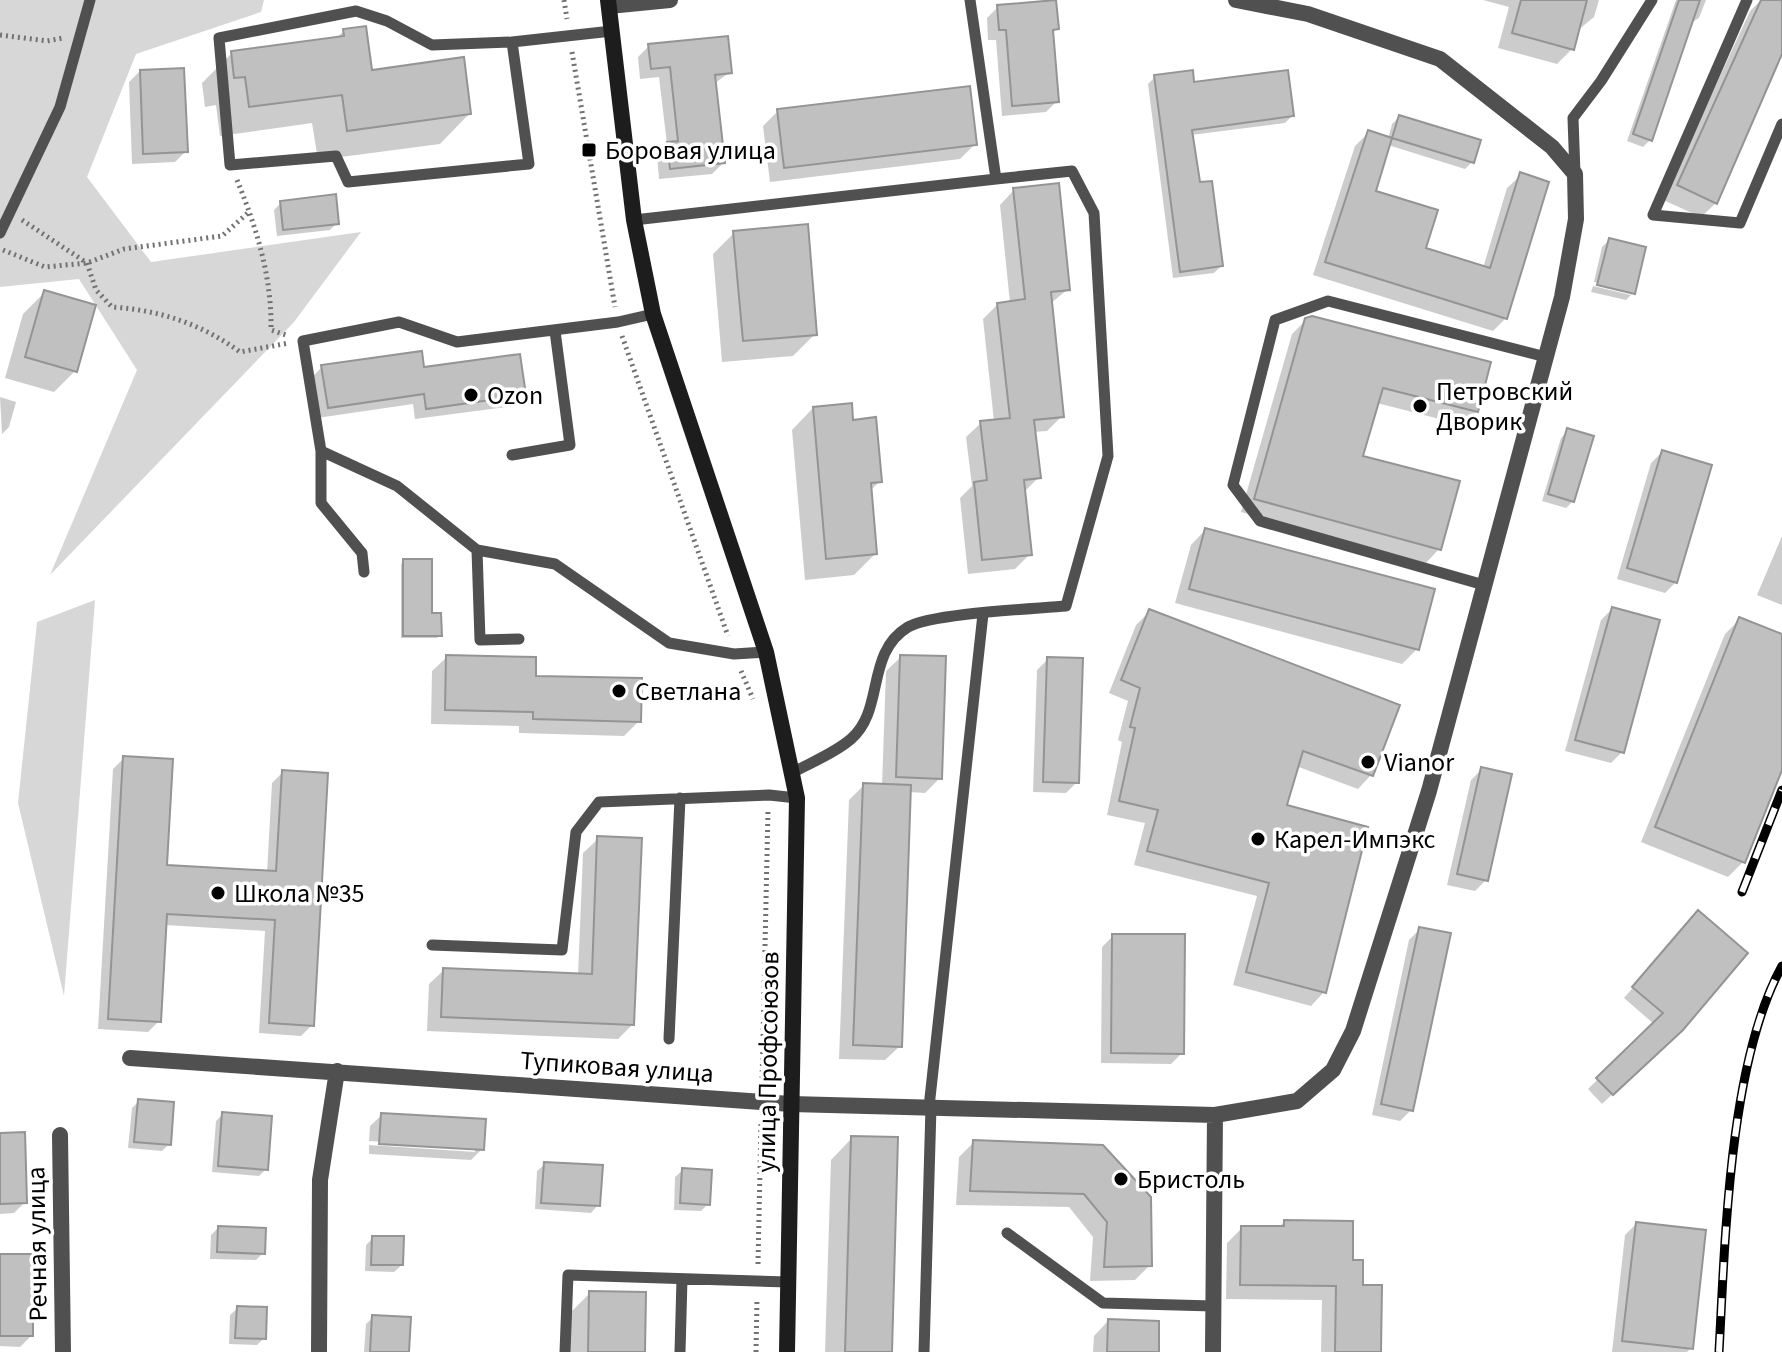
<svg xmlns="http://www.w3.org/2000/svg" width="1782" height="1352" font-family="'Source Sans 3',sans-serif">
<style>
.green{fill:#d7d7d7}
.shadow{fill:#0003}
.building{fill:#c0c0c0;stroke:#949494;stroke-width:2}
.lines{fill:none;stroke-linecap:round;stroke-linejoin:round}
.path{stroke:#727272;stroke-width:5;stroke-dasharray:2 4;stroke-linecap:butt}
.lane{stroke:#505050;stroke-width:11}
.street{stroke:#505050;stroke-width:16}
.secondary{stroke:#1d1d1d;stroke-width:16}
.rail-casing{stroke:#000;stroke-width:9}
.rail{stroke:#fff;stroke-width:6;stroke-dasharray:18;stroke-linecap:butt}
.poi-dot{fill:#000;stroke:#fff;stroke-width:3}
.labels{text-anchor:middle;dominant-baseline:central;stroke-width:7;stroke-linejoin:round;paint-order:stroke}
.poi-label{font-size:26px;fill:#000;stroke:#fff;text-anchor:start}
.street-label{font-size:26px;fill:#000;stroke:#fff}
</style>
<rect width="100%" height="100%" fill="#fff"/>
<path class="green" d="M0,0H264L261,12L136,54L87,177L151,262L361,232L294,322L50,575L137,370L79,279L0,287Z
M95,600V601L64,996L18,803L37,622Z"/>
<path class="shadow" d="M1483,0H1599L1594,17L1577,31L1572,49L1557,64L1498,48L1509,7Z
M1676,0H1706L1699,18L1689,24L1650,140L1643,147L1627,141Z
M1761,0L1782,5V49L1716,203L1701,217L1663,200L1750,11Z
M998,7L1057,28L1051,34L1057,101L1046,112L1002,116L996,40H988L987,18Z
M344,31L371,72L469,114L440,144L318,160L312,123L220,136L216,105L205,107L202,83L232,53L335,39Z
M649,46L730,72L714,84L723,163L712,174L659,179L657,155L667,144L659,77L640,79L638,57Z
M140,71L186,151L175,162L132,164L129,82Z
M1155,77L1292,116L1285,123L1191,135L1198,185L1221,266L1214,273L1173,278L1148,84Z
M778,111L975,144L960,159L770,182L763,126Z
M1399,117L1472,162L1465,169L1388,145L1373,193L1424,250L1483,268L1507,188L1521,175L1506,318L1493,331L1313,275L1355,146L1368,133L1388,139L1392,124Z
M1014,190L1068,289L1050,304L1062,416L1047,431L1033,432L1039,477L1023,493L1030,554L1015,569L968,574L960,498L972,486L966,437L981,423L994,421L983,319L998,304L1010,303L1000,205Z
M281,203L337,223L330,230L277,236L274,210Z
M734,233L815,334L793,356L722,362L713,254Z
M1609,240L1633,293L1631,295V291L1594,282L1602,247Z
M1593,286L1631,295L1626,300L1591,292Z
M44,293L76,370L54,392L5,378L23,314Z
M1306,320L1477,411L1463,425L1377,403L1361,458L1439,549L1426,563L1241,512L1292,334Z
M322,367L423,369L524,395L513,406L415,419L413,404L317,418L311,378Z
M0,397L16,402L9,427L2,434Z
M813,408L852,422L880,481L870,491L875,554L854,575L805,580L792,430Z
M1568,431L1573,501L1566,508L1542,501L1561,438Z
M1662,452L1676,582L1665,593L1617,579L1651,463Z
M1205,530L1417,649L1402,664L1175,603L1191,545Z
M1782,536V605L1757,595Z
M404,561L440,635L437,638H401V564Z
M1612,609L1622,752L1611,763L1565,751L1601,620Z
M1150,611L1371,775L1358,789L1296,766L1284,807L1324,992L1311,1006L1233,985L1257,896L1134,865L1145,823L1107,815L1122,742L1118,740L1128,701L1109,693L1136,625Z
M1740,619L1782,636V765L1743,862L1728,877L1641,842L1725,634Z
M447,657L639,721L624,736L519,733V726L431,724L432,671Z
M901,657L940,778L925,793L909,792L900,1046L885,1060L839,1059L849,800L864,785L882,786L886,671Z
M1048,659L1077,782L1066,793L1033,792L1037,670Z
M124,758L165,867L267,873L272,783L283,772L312,1025L301,1036L259,1033L265,931L165,925L159,1021L148,1032L98,1029L113,769Z
M1482,769L1486,880L1475,891L1447,885L1471,780Z
M598,839L632,1025L618,1039L427,1031L429,984L444,970L578,975L583,853Z
M1688,923L1670,1040L1602,1104L1588,1089L1654,1024L1624,998Z
M1420,929L1411,1110L1400,1121L1372,1115L1409,940Z
M1113,936L1182,1053L1171,1064L1101,1063L1102,947Z
M139,1101L169,1144L162,1151L128,1148L132,1108Z
M223,1114L266,1169L259,1176L212,1172L216,1121Z
M382,1115L482,1149L471,1160L369,1154V1145L475,1152V1148L369,1141L370,1126Z
M0,1135L25,1202L14,1213L0,1214Z
M852,1138L890,1352H825L831,1160Z
M974,1142L1102,1147L1150,1265L1135,1280L1090,1281L1093,1237L1069,1207L956,1205L959,1157Z
M545,1164L598,1205L591,1213L535,1209L537,1171Z
M683,1170L708,1204L701,1211L674,1210L675,1177Z
M1284,1222L1351,1262L1379,1352H1321L1322,1300L1226,1299L1227,1243L1242,1228H1278Z
M1636,1224L1691,1348L1687,1352H1612L1625,1235Z
M218,1228L263,1253L256,1260L210,1259L211,1235Z
M373,1238L402,1265L394,1272L365,1271L366,1245Z
M0,1256L31,1336L20,1347L0,1346Z
M590,1293L643,1352H567L568,1315Z
M238,1308L264,1338L257,1345L229,1344L230,1315Z
M373,1317L407,1352H364L366,1324Z
M1108,1321L1157,1352H1093L1094,1336Z"/>
<path class="building" d="M1056,0L1059,29L1053,30L1059,102L1012,106L1006,30H999L997,5Z
M1521,0H1587L1574,50L1512,33Z
M1679,0H1700L1652,141L1633,134Z
M1761,0H1782V54L1717,204L1677,185Z
M366,26L372,70L464,57L471,114L347,131L342,95L249,107L245,77L234,78L231,51L344,36L343,29Z
M728,36L732,73L715,75L725,163L670,169L667,142L678,141L670,67L651,69L648,44Z
M184,68L188,152L143,154L140,70Z
M1193,70L1194,82L1288,70L1294,116L1192,130L1200,182L1212,181L1223,266L1180,272L1154,75Z
M970,86L977,145L784,168L777,109Z
M1399,115L1481,140L1474,163L1392,138Z
M1368,130L1392,138L1376,191L1438,210L1426,248L1490,268L1520,172L1549,182L1507,319L1325,262Z
M1059,183L1070,290L1051,292L1064,417L1034,420L1041,478L1024,480L1032,555L982,560L974,482L987,480L980,421L1010,418L997,303L1025,299L1013,188Z
M336,194L339,224L283,230L280,201Z
M808,224L817,335L743,341L733,231Z
M1609,238L1646,247L1635,294L1597,285Z
M44,290L96,305L77,372L25,357Z
M1312,316L1491,362L1478,412L1383,388L1363,456L1460,481L1441,550L1254,499L1305,318Z
M422,351L424,367L520,354L526,395L426,409L424,394L328,408L321,365Z
M852,403L853,420L876,417L882,482L871,483L877,554L826,559L813,407Z
M1567,428L1594,436L1574,502L1548,494Z
M1662,450L1712,465L1677,583L1627,568Z
M1205,528L1435,589L1419,650L1189,589Z
M403,559H432V613H441L442,636H403Z
M1612,607L1660,620L1624,753L1575,740Z
M1149,609L1400,705L1373,776L1303,751L1287,805L1368,827L1326,993L1246,972L1269,883L1147,851L1158,810L1119,801L1135,728L1130,727L1140,688L1121,680Z
M1739,617L1782,634V770L1745,863L1655,827Z
M446,655L536,657V676L642,678L641,722L533,719V712L445,710Z
M900,655L946,656L942,779L896,777Z
M1047,657L1083,658L1079,783L1043,782Z
M123,756L173,759L167,865L276,871L282,770L328,773L314,1026L269,1023L275,920L167,914L161,1022L108,1019Z
M1481,767L1512,774L1488,881L1457,874Z
M863,783L911,785L902,1047L853,1045Z
M597,836L642,838L634,1025L441,1017L443,968L592,974Z
M1698,910L1748,953L1683,1030L1613,1095L1596,1078L1663,1013L1632,987Z
M1419,927L1451,933L1413,1111L1381,1104Z
M1112,934H1185L1184,1054L1111,1053Z
M138,1099L174,1102L171,1145L134,1142Z
M222,1112L272,1116L268,1170L218,1166Z
M381,1113L486,1119L484,1150L379,1144Z
M25,1132L27,1203L0,1204V1133Z
M851,1136L898,1137L892,1352H845Z
M973,1140L1103,1145L1151,1197L1152,1266L1104,1267L1107,1222L1084,1194L970,1191Z
M544,1162L603,1165L600,1206L541,1203Z
M682,1168L712,1170L710,1205L680,1203Z
M1284,1220L1353,1221V1260H1363V1285H1382L1381,1352H1335L1336,1286L1240,1285L1241,1226H1284Z
M1636,1222L1706,1230L1693,1349L1622,1341Z
M218,1226L266,1228L265,1254L217,1252Z
M372,1236H404L403,1265H371Z
M0,1254H33V1336H0Z
M589,1291L646,1292L645,1352H588Z
M237,1306L267,1307L266,1339L235,1338Z
M372,1315L411,1317L409,1352H370Z
M1108,1319L1159,1321V1352H1107Z"/>
<g class="lines">
<path class="path" d="M564,0L567,19
M0,35L47,41L63,38
M572,52L615,307
M237,180C257,229 272,278 271,330L289,336
M22,220L87,263L96,290L112,307C159,310 202,324 240,352L289,343
M3,250L45,267L87,263L124,249L222,236L250,211
M622,336L728,636
M741,671L753,699
M762,1084L768,810
M758,1264L761,1122
M756,1352L757,1298"/>
<path class="lane" d="M1747,0L1653,215L1740,223L1782,124
M512,42L529,164L348,182L336,156L230,165L219,38L356,11L387,21L432,45L512,42L612,31
M1575,174L1573,118L1601,81L1652,0
M634,220L996,179L970,0
M0,233L60,107L90,0
M653,314L618,322L457,342L399,322L303,341L321,451L397,486L477,550L555,564L669,643L734,654L766,652
M321,451V503L362,553L364,572
M512,455L570,445L555,331
M477,550L480,640L519,639
M1484,585L1260,521L1233,485L1275,320L1328,301L1546,357
M792,773C810,763 835,753 851,739C885,710 865,653 908,627C932,613 1034,609 1066,606L1108,456L1094,213L1072,171L996,179
M432,945L562,950L576,832L599,802L769,795L797,798
M669,1039L680,798
M929,1107L983,614
M1007,1233L1103,1303L1213,1306
M565,1352L568,1275L788,1282
M680,1352L682,1279
M924,1352L931,1107"/>
<path class="street" d="M609,6L670,0
M130,1058L791,1104L1215,1115L1297,1101L1333,1070L1353,1031L1429,791L1562,297L1576,219L1575,174L1552,147L1440,59L1308,14L1236,0
M60,1135L63,1352
M319,1352L320,1180L337,1071
M1213,1352L1215,1115"/>
<path class="secondary" d="M608,0L634,220L653,314L766,652L797,798L787,1352"/>
<g class="rail-casing">
<path id="rail" d="M1742,892L1782,790
M1719,1352C1725,1242 1729,1062 1782,966"/>
</g>
<use href="#rail" class="rail"/>
</g>
<g class="poi-dot">
<rect x="581" y="142" width="16" height="16" rx="4"/>
<circle cx="471" cy="395" r="8"/>
<circle cx="1420" cy="406" r="8"/>
<circle cx="619" cy="691" r="8"/>
<circle cx="1368" cy="762" r="8"/>
<circle cx="1258" cy="839" r="8"/>
<circle cx="218" cy="893" r="8"/>
<circle cx="1121" cy="1179" r="8"/>
</g>
<g class="labels">
<g class="poi-label">
<text x="605" y="150">Боровая улица</text>
<text x="1436" y="391">Петровский<tspan x="1436" dy="30">Дворик</tspan></text>
<text x="487" y="395">Ozon</text>
<text x="635" y="691">Светлана</text>
<text x="1384" y="762">Vianor</text>
<text x="1274" y="839">Карел-Импэкс</text>
<text x="234" y="893">Школа №35</text>
<text x="1137" y="1179">Бристоль</text>
</g>
<g class="street-label">
<text transform="translate(768 1062) rotate(-89)">улица Профсоюзов</text>
<text transform="translate(617 1067) rotate(4)">Тупиковая улица</text>
<text transform="translate(37 1244) rotate(-91)">Речная улица</text>
</g>
</g>
</svg>
